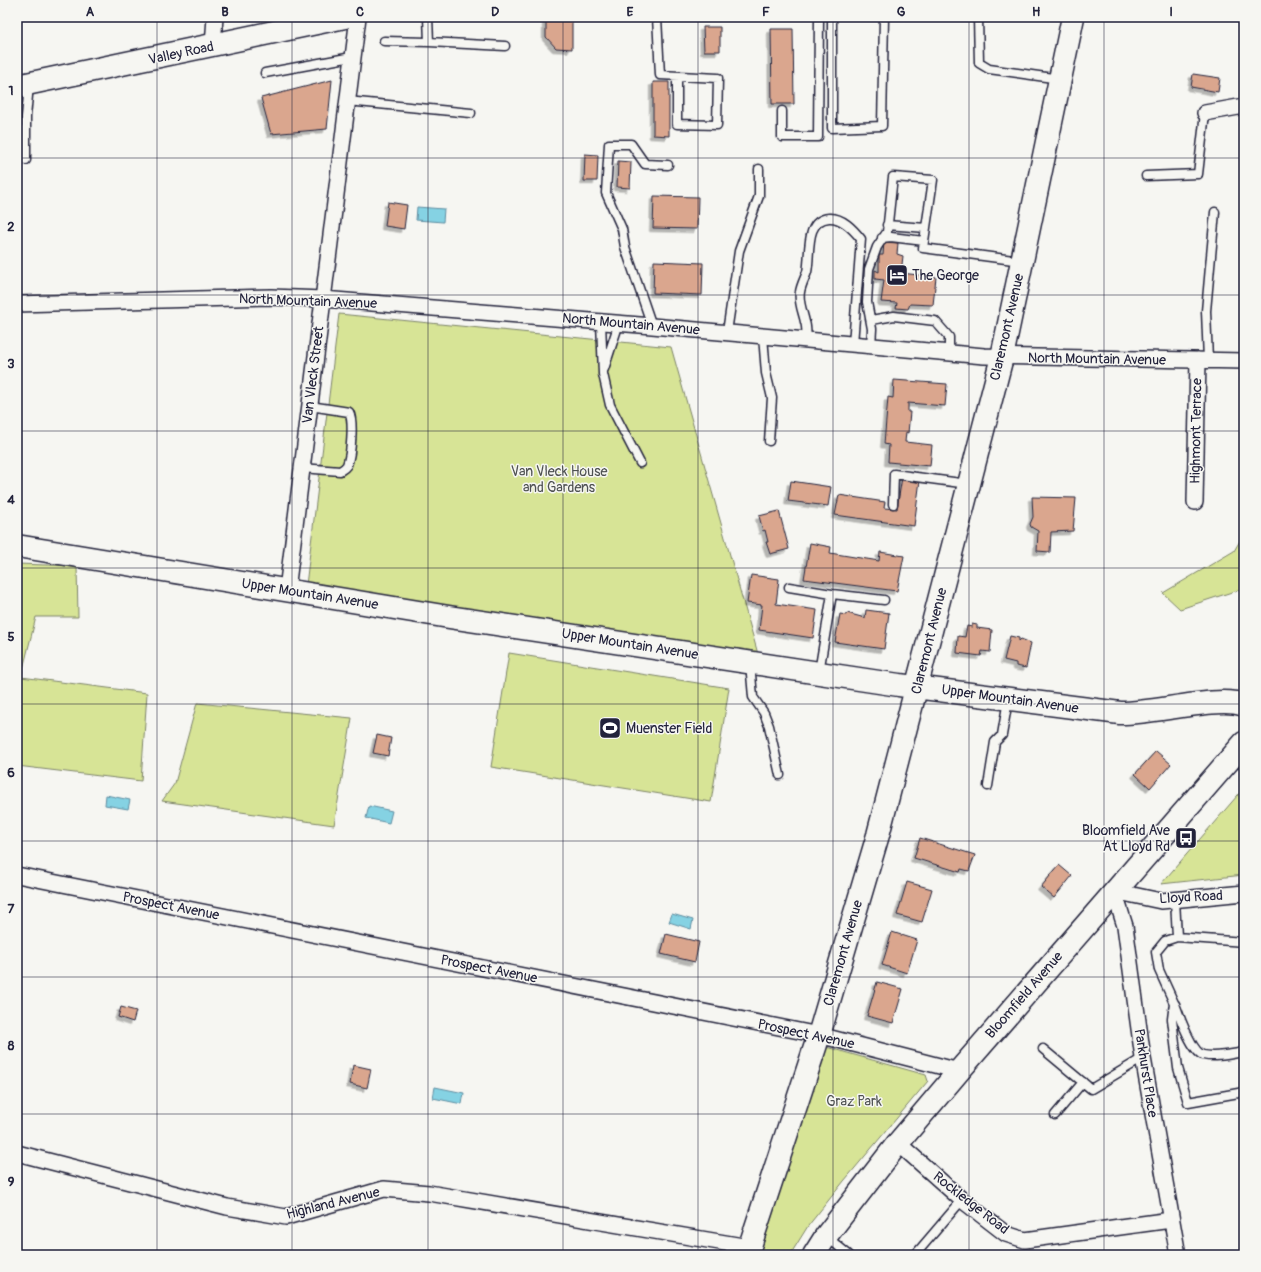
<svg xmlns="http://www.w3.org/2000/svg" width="1261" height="1272" font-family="Pangolin,sans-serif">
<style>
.green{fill:#d7e496;stroke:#7c8368}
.water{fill:#85d2e3;stroke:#5d8ca0}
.building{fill:#daa68e;stroke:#22223b;filter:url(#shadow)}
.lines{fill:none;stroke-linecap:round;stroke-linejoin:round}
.lane-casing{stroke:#22223b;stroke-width:11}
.street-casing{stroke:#22223b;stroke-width:18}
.secondary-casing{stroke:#22223b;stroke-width:25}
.primary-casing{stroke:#22223b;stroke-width:25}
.lane{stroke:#f6f6f2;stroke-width:8}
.street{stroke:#f6f6f2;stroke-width:15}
.secondary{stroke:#f6f6f2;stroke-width:22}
.primary{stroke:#f6f6f2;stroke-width:22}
.grid{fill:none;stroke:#22223b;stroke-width:1;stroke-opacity:0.55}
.labels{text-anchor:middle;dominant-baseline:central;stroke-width:3;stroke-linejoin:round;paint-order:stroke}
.street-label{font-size:14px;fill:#22223b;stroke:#f6f6f2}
.poi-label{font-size:14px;fill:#22223b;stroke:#f6f6f2;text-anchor:start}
.park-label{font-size:14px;fill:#4f5252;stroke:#f6f6f2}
.neatline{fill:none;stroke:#22223b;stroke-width:1.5}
.grid-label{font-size:13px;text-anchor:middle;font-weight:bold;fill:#22223b}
</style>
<defs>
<filter id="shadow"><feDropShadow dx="-3.5" dy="3.5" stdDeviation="0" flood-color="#0004"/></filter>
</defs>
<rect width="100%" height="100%" fill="#f6f6f2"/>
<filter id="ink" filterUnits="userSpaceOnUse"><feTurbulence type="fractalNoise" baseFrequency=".025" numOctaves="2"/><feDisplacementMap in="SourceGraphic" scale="8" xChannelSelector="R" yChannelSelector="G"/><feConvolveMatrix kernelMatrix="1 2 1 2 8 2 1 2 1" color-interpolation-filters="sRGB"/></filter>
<g filter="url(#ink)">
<path class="green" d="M339,314L671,347L758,654L306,585Z
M1244,534V588L1180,609L1163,593L1234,551Z
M17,564L77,566L78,617H36L21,677L147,693L141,781L17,766Z
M509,653L729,688L711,802L491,767Z
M197,703L352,718L334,825L162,801L175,783Z
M1244,788V875L1161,884Z
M826,1047L926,1075L928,1081L844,1181L808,1226L790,1255H759Z"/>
<path class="water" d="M417,207L444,209L443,222L416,220Z
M106,795L130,800L128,809L105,805Z
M369,806L392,811L389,823L366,818Z
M672,914L693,920L691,929L669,922Z
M435,1087L464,1093L462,1104L433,1098Z"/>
<path class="building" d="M546,18H572V49L556,48L546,37Z
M703,27H720V51H704Z
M771,29H793L794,104H772Z
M1193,74L1220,78L1218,92L1191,87Z
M332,80L327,129L271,134L261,98Z
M653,82H669V136L653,135Z
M585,154L598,155L597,181H584Z
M618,161L631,162L630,188L617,187Z
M654,196L698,197L697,229L653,228Z
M388,202L407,205L404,229L385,226Z
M884,242L898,243L897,254L903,256L901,273L936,277L933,305L910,304L908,309L896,308L897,303L881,302L884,280L875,279V270L879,272V255H883Z
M654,261L703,263L702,295L653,293Z
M894,380L947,384L945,406L908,403V412H910L908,433L906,432L905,442L932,445L930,466L888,462L889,445L884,444L888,397L893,398Z
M902,477L920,480L914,526L835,515L839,495L885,502L884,508L897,509Z
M791,481L831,487L828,506L788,501Z
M1032,497L1076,498L1073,531L1051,532L1050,552L1037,551L1038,531L1031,527L1030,524L1033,517Z
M779,511L789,549L770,554L766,542H768L765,530L763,531L759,516Z
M810,543L831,547L830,553L879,561L880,552L904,556L897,591L804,579Z
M751,575L779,579L776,604L817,610L813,638L759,630L762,605L747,603Z
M866,610L889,613L884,649L835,642L840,614L846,615L847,613L865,618Z
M972,624L977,625V628L992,630L990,652L982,651L981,656L957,653L958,636L965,637L967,626L972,627Z
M1010,636L1019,638V641L1021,639L1031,643L1026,668L1016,666V663L1004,660Z
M377,735L391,738L388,756L373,753Z
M1156,751L1171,764L1150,788L1135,774Z
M920,838L975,855L969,871L961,869L960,872L914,858Z
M1059,865L1072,876L1054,898L1041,887Z
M907,882L932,889L922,922L897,915Z
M892,932L917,940L907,973L882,965Z
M666,934L699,942L695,962L661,954Z
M877,982L903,989L893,1023L867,1016Z
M121,1007L136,1011L133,1022L118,1017Z
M353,1065L371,1069L367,1088L350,1084Z"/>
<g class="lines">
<g class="lane-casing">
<path id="lane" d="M428,17L429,42L505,46
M657,17L660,75L718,78L717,125L677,124V76
M832,17V128L882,126L884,17
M978,17L979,63L989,69L1060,79
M384,41L429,42
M265,73L352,57
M347,101L471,113
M782,111V137H818L819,17
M26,160V117L29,85
M1146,176L1198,174L1205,113
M887,225L926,228
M882,238L891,237L924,241
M871,320L894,316L935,321L949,337V354
M601,322L603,374L610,405L640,463
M652,326L625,247L622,229L606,193L609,144H631L645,164L668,165
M727,332L739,251L759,196V169
M763,336L766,373L772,398L769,441
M807,340C806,334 807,327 805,322C803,312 798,302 800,292C801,285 805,278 807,272C811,254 804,220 829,218C842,217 853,229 861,239L853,344
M871,346L872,329L867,302L869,269L877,247L887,232L893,177L933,180L923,248L1021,261
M1208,360L1206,311L1215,212
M604,369L619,323
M302,468L340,471C342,470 345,468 347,465C351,455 354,421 349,412L310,406
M893,504L894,474L968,484
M789,587L832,594L819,672
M832,594L884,600
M750,663L753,697L764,713L769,726L780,775
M988,786L995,742L1002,735L1008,700
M1175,900L1177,937
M1244,942L1177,937L1165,941L1156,952L1159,970L1174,1003L1172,1019L1178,1068L1188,1102L1244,1092
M1175,1004C1179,1015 1192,1052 1203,1055C1216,1058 1231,1054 1244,1052
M1043,1049L1091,1089L1143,1058
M1055,1115L1083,1082
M827,1237L849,1255
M915,1255L962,1200"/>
</g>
<g class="street-casing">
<path id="street" d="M213,46L215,17
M1205,113L1244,106
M17,304L271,297L323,299L652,326L984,356L1244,361
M1195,502L1198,360
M287,590L358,17
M17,875L819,1035L959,1071
M898,1143L962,1200L1006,1234L1025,1240L1171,1220
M17,1153L227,1207L286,1217L384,1189L429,1193L749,1247
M1178,1255L1143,1058L1125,926L1114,891L1161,901L1244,893"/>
</g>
<g class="secondary-casing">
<path id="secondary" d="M17,86L345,17
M17,546L449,617L899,685L1120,713C1152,714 1219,695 1244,705
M747,1255L819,1035L878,835L1002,357L1073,17"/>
</g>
<g class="primary-casing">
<path id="primary" d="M814,1255L826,1236L898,1143L959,1071L1244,743"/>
</g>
<use href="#lane" class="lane"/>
<use href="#street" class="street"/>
<use href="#secondary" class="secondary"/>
<use href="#primary" class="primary"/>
</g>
</g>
<path class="grid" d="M157,17V1255M292,17V1255M428,17V1255M563,17V1255M698,17V1255M833,17V1255M969,17V1255M1104,17V1255M17,158H1244M17,295H1244M17,431H1244M17,568H1244M17,704H1244M17,841H1244M17,977H1244M17,1114H1244"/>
<defs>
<g id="hotel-square" transform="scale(1.15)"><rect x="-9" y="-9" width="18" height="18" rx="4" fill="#22223b" stroke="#f6f6f2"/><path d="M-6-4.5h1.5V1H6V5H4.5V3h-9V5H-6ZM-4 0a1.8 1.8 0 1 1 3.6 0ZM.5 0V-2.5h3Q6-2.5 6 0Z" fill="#fff"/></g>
<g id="stadium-square" transform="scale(1.15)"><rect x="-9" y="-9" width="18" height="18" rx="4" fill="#22223b" stroke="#f6f6f2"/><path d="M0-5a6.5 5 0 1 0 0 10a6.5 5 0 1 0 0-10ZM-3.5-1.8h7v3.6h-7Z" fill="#fff"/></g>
<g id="bus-square" transform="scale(1.15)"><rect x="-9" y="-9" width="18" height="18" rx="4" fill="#22223b" stroke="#f6f6f2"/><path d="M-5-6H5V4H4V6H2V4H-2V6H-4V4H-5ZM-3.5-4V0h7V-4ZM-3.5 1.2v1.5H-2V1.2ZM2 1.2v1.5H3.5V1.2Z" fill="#fff"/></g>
</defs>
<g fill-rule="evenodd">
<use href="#hotel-square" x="897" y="275"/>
<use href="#stadium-square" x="610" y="728"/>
<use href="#bus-square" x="1186" y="838"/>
</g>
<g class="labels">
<g class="street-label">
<text transform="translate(181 53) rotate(-12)">Valley Road</text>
<text transform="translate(308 301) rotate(2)">North Mountain Avenue</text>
<text transform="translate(631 324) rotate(5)">North Mountain Avenue</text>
<text transform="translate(1007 327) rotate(-77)">Claremont Avenue</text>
<text transform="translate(1097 359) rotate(1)">North Mountain Avenue</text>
<text transform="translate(313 375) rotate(-83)">Van Vleck Street</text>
<text transform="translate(1196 431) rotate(-89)">Highmont Terrace</text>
<text transform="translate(310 594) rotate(9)">Upper Mountain Avenue</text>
<text transform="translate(929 641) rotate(-76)">Claremont Avenue</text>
<text transform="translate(630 644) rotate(9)">Upper Mountain Avenue</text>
<text transform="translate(1010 699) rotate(8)">Upper Mountain Avenue</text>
<text transform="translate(1191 897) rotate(-3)">Lloyd Road</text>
<text transform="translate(171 906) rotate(11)">Prospect Avenue</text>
<text transform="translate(843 953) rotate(-74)">Claremont Avenue</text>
<text transform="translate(489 969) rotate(11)">Prospect Avenue</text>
<text transform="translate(1024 995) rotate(-49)">Bloomfield Avenue</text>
<text transform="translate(806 1034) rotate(12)">Prospect Avenue</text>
<text transform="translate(1146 1073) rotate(81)">Parkhurst Place</text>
<text transform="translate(333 1203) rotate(-14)">Highland Avenue</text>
<text transform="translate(971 1203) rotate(38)">Rockledge Road</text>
</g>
<g class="poi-label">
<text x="912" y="275">The George</text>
<text x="626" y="728">Muenster Field</text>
<text x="1170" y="830" text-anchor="end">Bloomfield Ave<tspan x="1170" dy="16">At Lloyd Rd</tspan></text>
</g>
<g class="park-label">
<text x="559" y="471">Van Vleck House<tspan x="559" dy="16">and Gardens</tspan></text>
<text x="854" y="1101">Graz Park</text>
</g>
</g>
<rect width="1261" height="1272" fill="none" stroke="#f6f6f2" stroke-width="44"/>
<rect x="22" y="22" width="1217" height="1228" class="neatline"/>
<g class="grid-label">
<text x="90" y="16">A</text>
<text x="225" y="16">B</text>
<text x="360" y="16">C</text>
<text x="495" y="16">D</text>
<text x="630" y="16">E</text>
<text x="766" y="16">F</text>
<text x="901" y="16">G</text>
<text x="1036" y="16">H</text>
<text x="1171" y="16">I</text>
<text x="11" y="95">1</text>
<text x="11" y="231">2</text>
<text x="11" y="368">3</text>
<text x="11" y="504">4</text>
<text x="11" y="641">5</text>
<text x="11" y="777">6</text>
<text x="11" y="913">7</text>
<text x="11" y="1050">8</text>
<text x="11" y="1186">9</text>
</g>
</svg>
